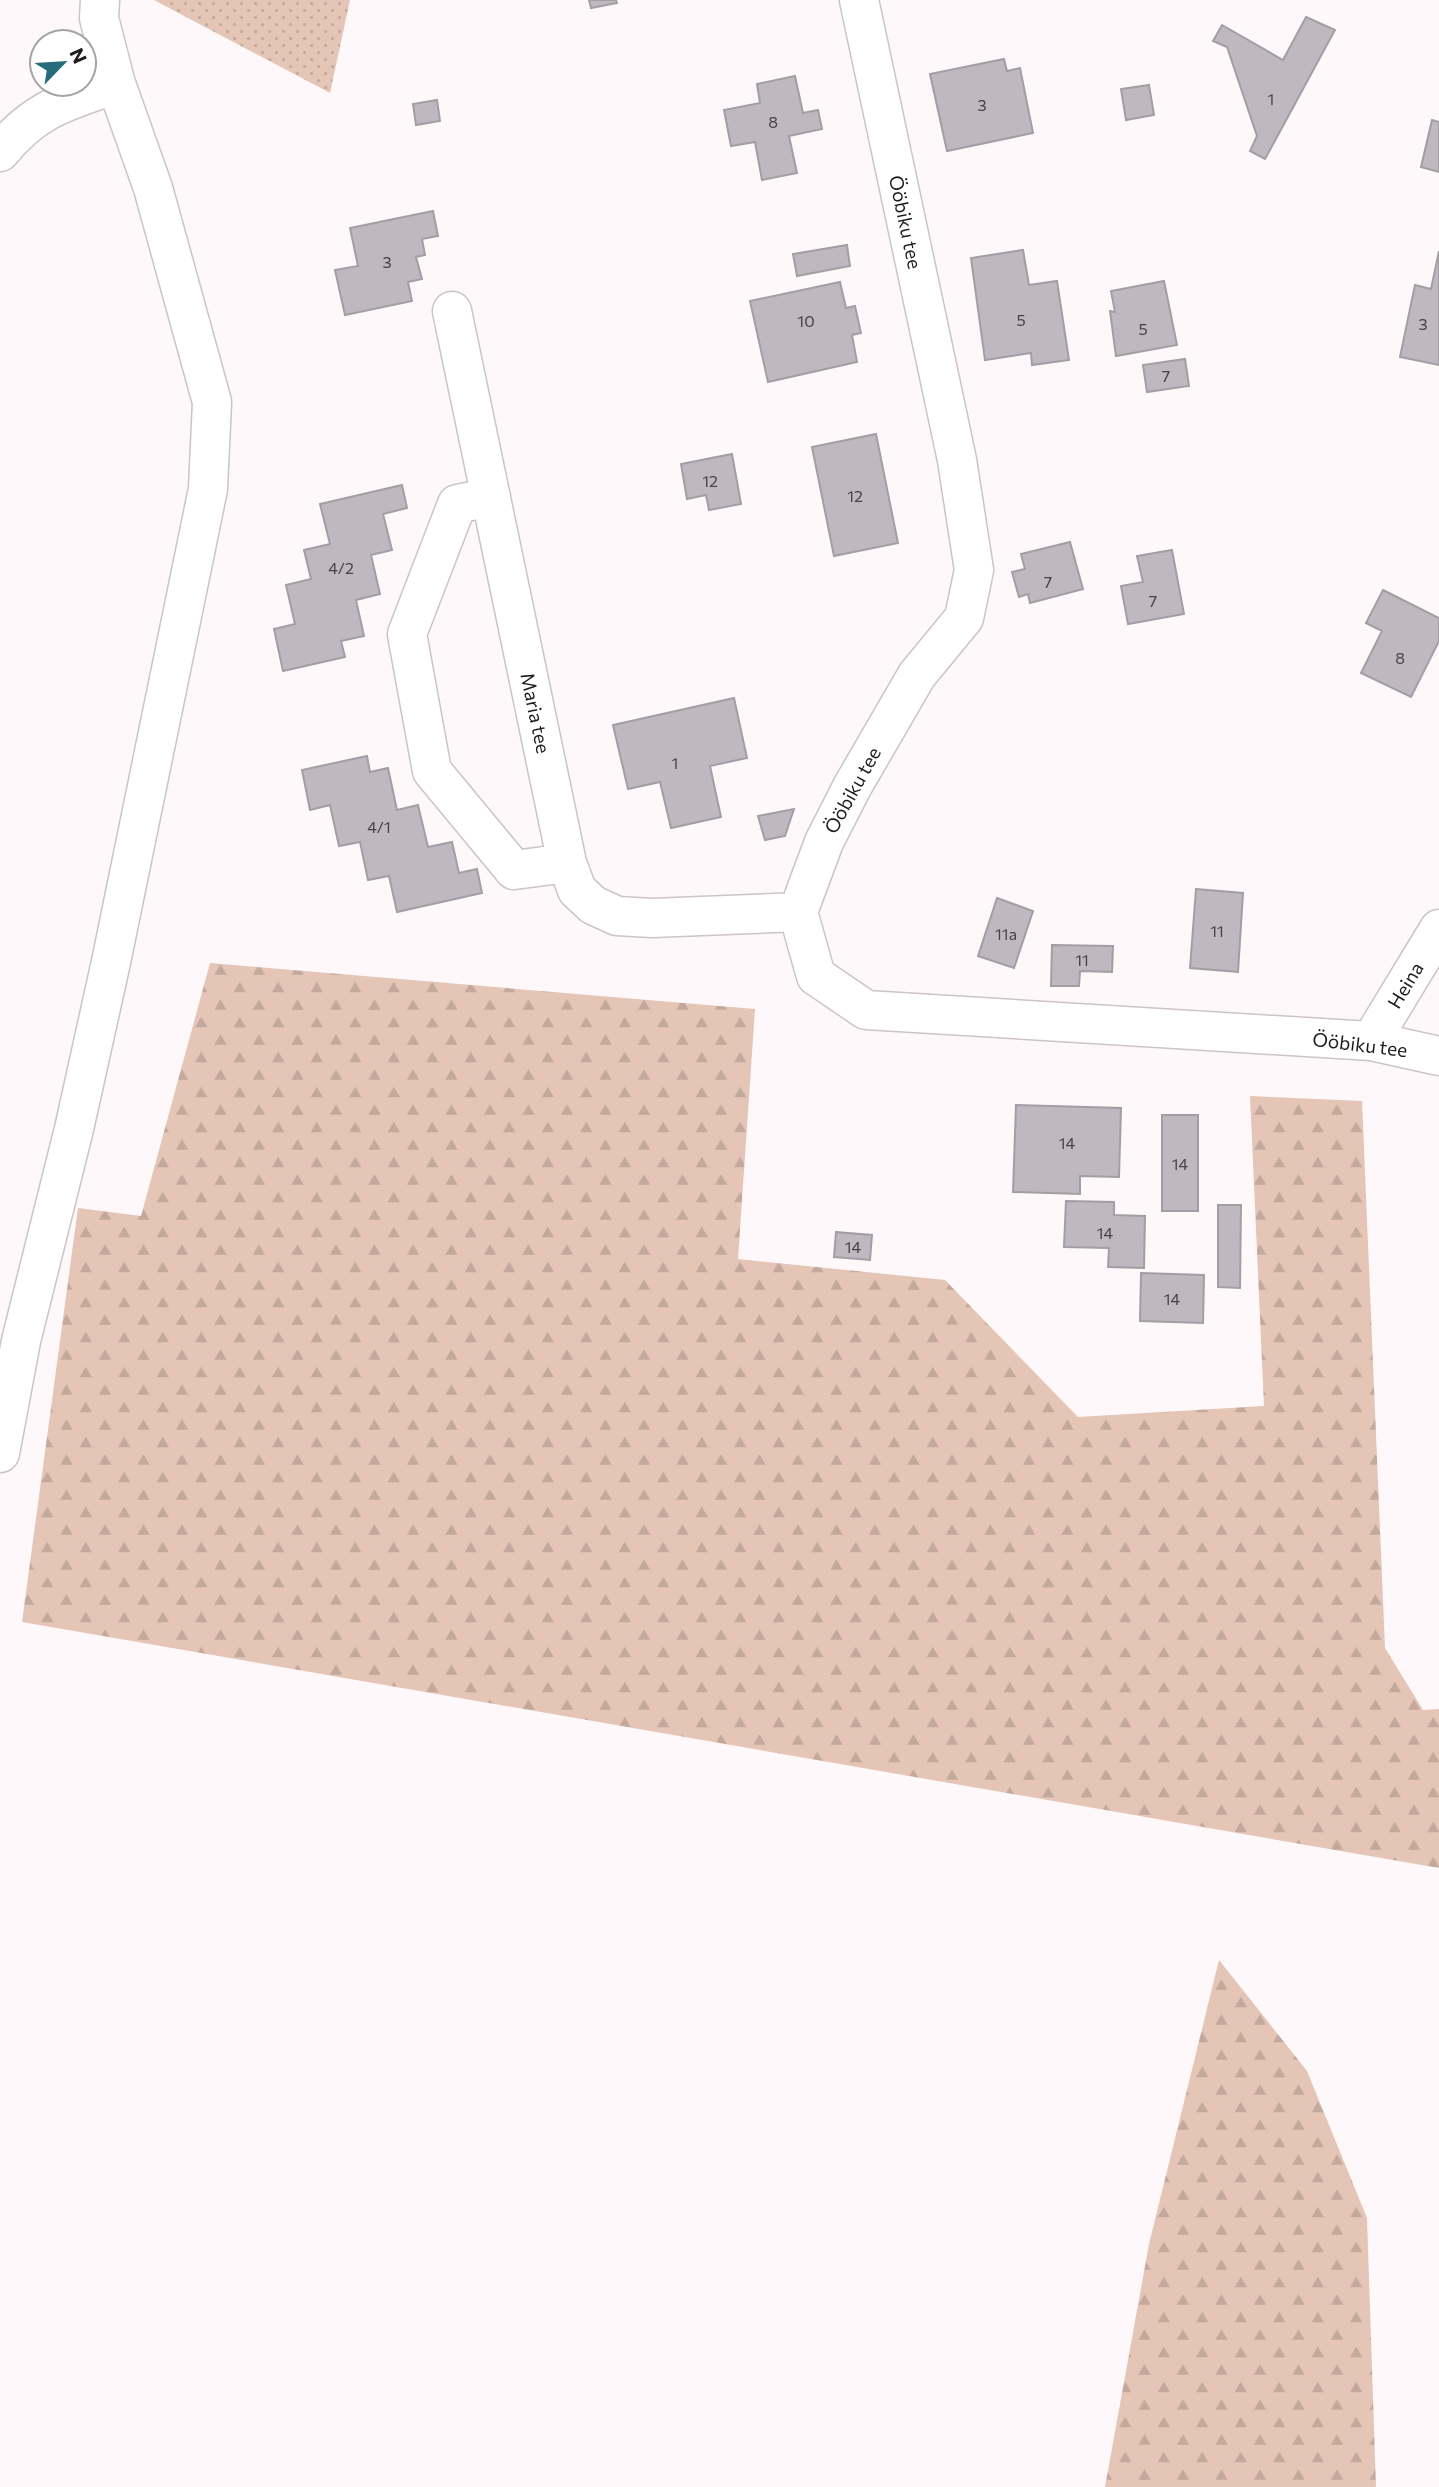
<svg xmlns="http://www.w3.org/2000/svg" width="1439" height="2487" font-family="Commissioner,sans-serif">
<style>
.grass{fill:url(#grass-dots)}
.forest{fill:url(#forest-firs)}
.building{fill:#bfb8bf;stroke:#a49da4;stroke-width:2}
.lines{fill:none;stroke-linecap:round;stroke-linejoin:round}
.minor-casing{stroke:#cec3c7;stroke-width:41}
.minor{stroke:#fff;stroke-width:38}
.labels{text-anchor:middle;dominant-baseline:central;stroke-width:5;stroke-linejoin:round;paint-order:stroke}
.number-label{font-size:16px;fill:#474246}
.street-label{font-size:19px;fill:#1f1b1d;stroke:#fff}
</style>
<defs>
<pattern id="grass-dots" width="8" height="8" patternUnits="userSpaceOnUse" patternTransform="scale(1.75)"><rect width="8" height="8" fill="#e4c5b6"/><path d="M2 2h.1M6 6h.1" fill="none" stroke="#c3a99c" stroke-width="1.8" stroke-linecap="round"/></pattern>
<pattern id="forest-firs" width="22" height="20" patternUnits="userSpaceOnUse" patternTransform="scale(1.75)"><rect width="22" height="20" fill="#e4c5b6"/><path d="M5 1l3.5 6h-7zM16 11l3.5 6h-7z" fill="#c3a99c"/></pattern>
</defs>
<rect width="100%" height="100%" fill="#fef8fa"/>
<path class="grass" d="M154,0H350L330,93Z"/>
<path class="forest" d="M210,963L755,1009L738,1259L945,1280L1078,1417L1264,1406L1250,1096L1362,1101L1385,1648L1423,1710L1439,1709V1868L22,1622L78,1208L141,1216Z
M1219,1960L1307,2071L1367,2218L1376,2487H1105L1149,2244Z"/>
<path class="building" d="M589,0H616L617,3L591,8Z
M1306,17L1335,30L1265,159L1250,151L1257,136L1227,47L1213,41L1222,25L1283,60Z
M1004,59L1007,71L1020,68L1033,133L947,151L930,74Z
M795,76L803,113L818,110L822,129L789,136L797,173L762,180L755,142L731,146L724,110L760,103L757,84Z
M1149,85L1154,115L1126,120L1121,89Z
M437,100L440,121L416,125L413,104Z
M1432,120L1439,122V172L1421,167Z
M433,211L438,236L422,239L425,255L416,257L422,279L408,282L412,301L345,315L335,270L358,266L350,228Z
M847,245L850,266L797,276L793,254Z
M1023,250L1029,285L1057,281L1069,360L1032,365L1031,353L985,360L971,258Z
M1439,251V365L1400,357L1415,285L1431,289Z
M1164,281L1177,345L1116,356L1110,311L1115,312L1111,291Z
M840,282L846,308L855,306L861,333L852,335L857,362L768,382L750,301Z
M1185,359L1189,386L1147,392L1143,365Z
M876,434L898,543L834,556L812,447Z
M732,454L741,504L709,510L706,495L687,499L681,464Z
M402,485L407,508L383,514L392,550L371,555L380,594L356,600L364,636L341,641L345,657L283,671L274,629L295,624L286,585L311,579L304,550L330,544L320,504Z
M1070,542L1083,589L1030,603L1028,594L1019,597L1012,572L1025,569L1021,554Z
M1172,550L1184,614L1128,624L1121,586L1143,582L1137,556Z
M1383,590L1439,618V641L1411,697L1361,673L1382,631L1366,623Z
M734,698L747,758L710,766L721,817L671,828L660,782L628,789L613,725Z
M367,756L370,772L388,768L397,810L418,805L428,847L452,842L459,873L477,869L482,893L397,912L389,876L368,880L360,842L339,846L330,805L310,810L302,770Z
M794,809L785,836L765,840L758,816Z
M1196,889L1243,893L1238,972L1190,968Z
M997,898L1033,911L1014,968L978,956Z
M1052,945L1113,946L1112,972L1080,971L1079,986H1051Z
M1016,1105L1121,1108L1119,1177L1080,1176V1194L1013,1192Z
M1162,1115H1198V1211H1162Z
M1066,1201L1114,1202V1215L1145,1216L1144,1268L1108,1267L1109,1248L1064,1247Z
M1218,1205H1241L1240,1288L1218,1287Z
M836,1232L872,1235L870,1260L834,1257Z
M1141,1273L1204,1275L1203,1323L1140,1321Z"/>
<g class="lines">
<g class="minor-casing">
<path id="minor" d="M859,0L957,460L974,570L964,618L917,675L852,787L824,842L798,912L816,976L866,1010L1371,1041L1439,1056
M0,152C36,108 65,102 116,84L99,18L100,0
M452,311L567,863L577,890L593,905L617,916L652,918L798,912
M491,497L457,504L407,634L432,771L514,870L567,863
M1371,1041L1439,929
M0,1453L21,1341L74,1129L111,962L208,489L212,402L153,188L114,78"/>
</g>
<use href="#minor" class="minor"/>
</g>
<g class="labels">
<g class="number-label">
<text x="1271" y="98">1</text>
<text x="982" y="104">3</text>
<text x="773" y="121">8</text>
<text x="387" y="261">3</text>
<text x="1021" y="319">5</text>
<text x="806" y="320">10</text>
<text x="1423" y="323">3</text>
<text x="1143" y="328">5</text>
<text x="1166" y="375">7</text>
<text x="710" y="480">12</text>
<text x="855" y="495">12</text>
<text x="341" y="567">4/2</text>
<text x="1048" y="581">7</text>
<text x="1153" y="600">7</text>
<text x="1400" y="657">8</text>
<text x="675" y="762">1</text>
<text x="379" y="826">4/1</text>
<text x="1217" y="930">11</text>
<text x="1006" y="933">11a</text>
<text x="1082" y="959">11</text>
<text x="1067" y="1142">14</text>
<text x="1180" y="1163">14</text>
<text x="1105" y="1232">14</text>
<text x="853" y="1246">14</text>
<text x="1172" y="1298">14</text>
</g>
<g class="street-label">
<text transform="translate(906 222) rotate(78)">Ööbiku tee</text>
<text transform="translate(536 713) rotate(78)">Maria tee</text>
<text transform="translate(852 790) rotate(-61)">Ööbiku tee</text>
<text transform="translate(1405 985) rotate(-59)">Heina</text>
<text transform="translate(1360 1044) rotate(7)">Ööbiku tee</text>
</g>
</g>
<g transform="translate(63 63) rotate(65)"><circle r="33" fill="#ffffff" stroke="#a5a4a5" stroke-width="2"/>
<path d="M0-5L12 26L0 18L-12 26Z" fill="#266c7a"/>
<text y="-10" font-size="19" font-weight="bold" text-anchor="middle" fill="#1f1b1d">N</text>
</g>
</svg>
